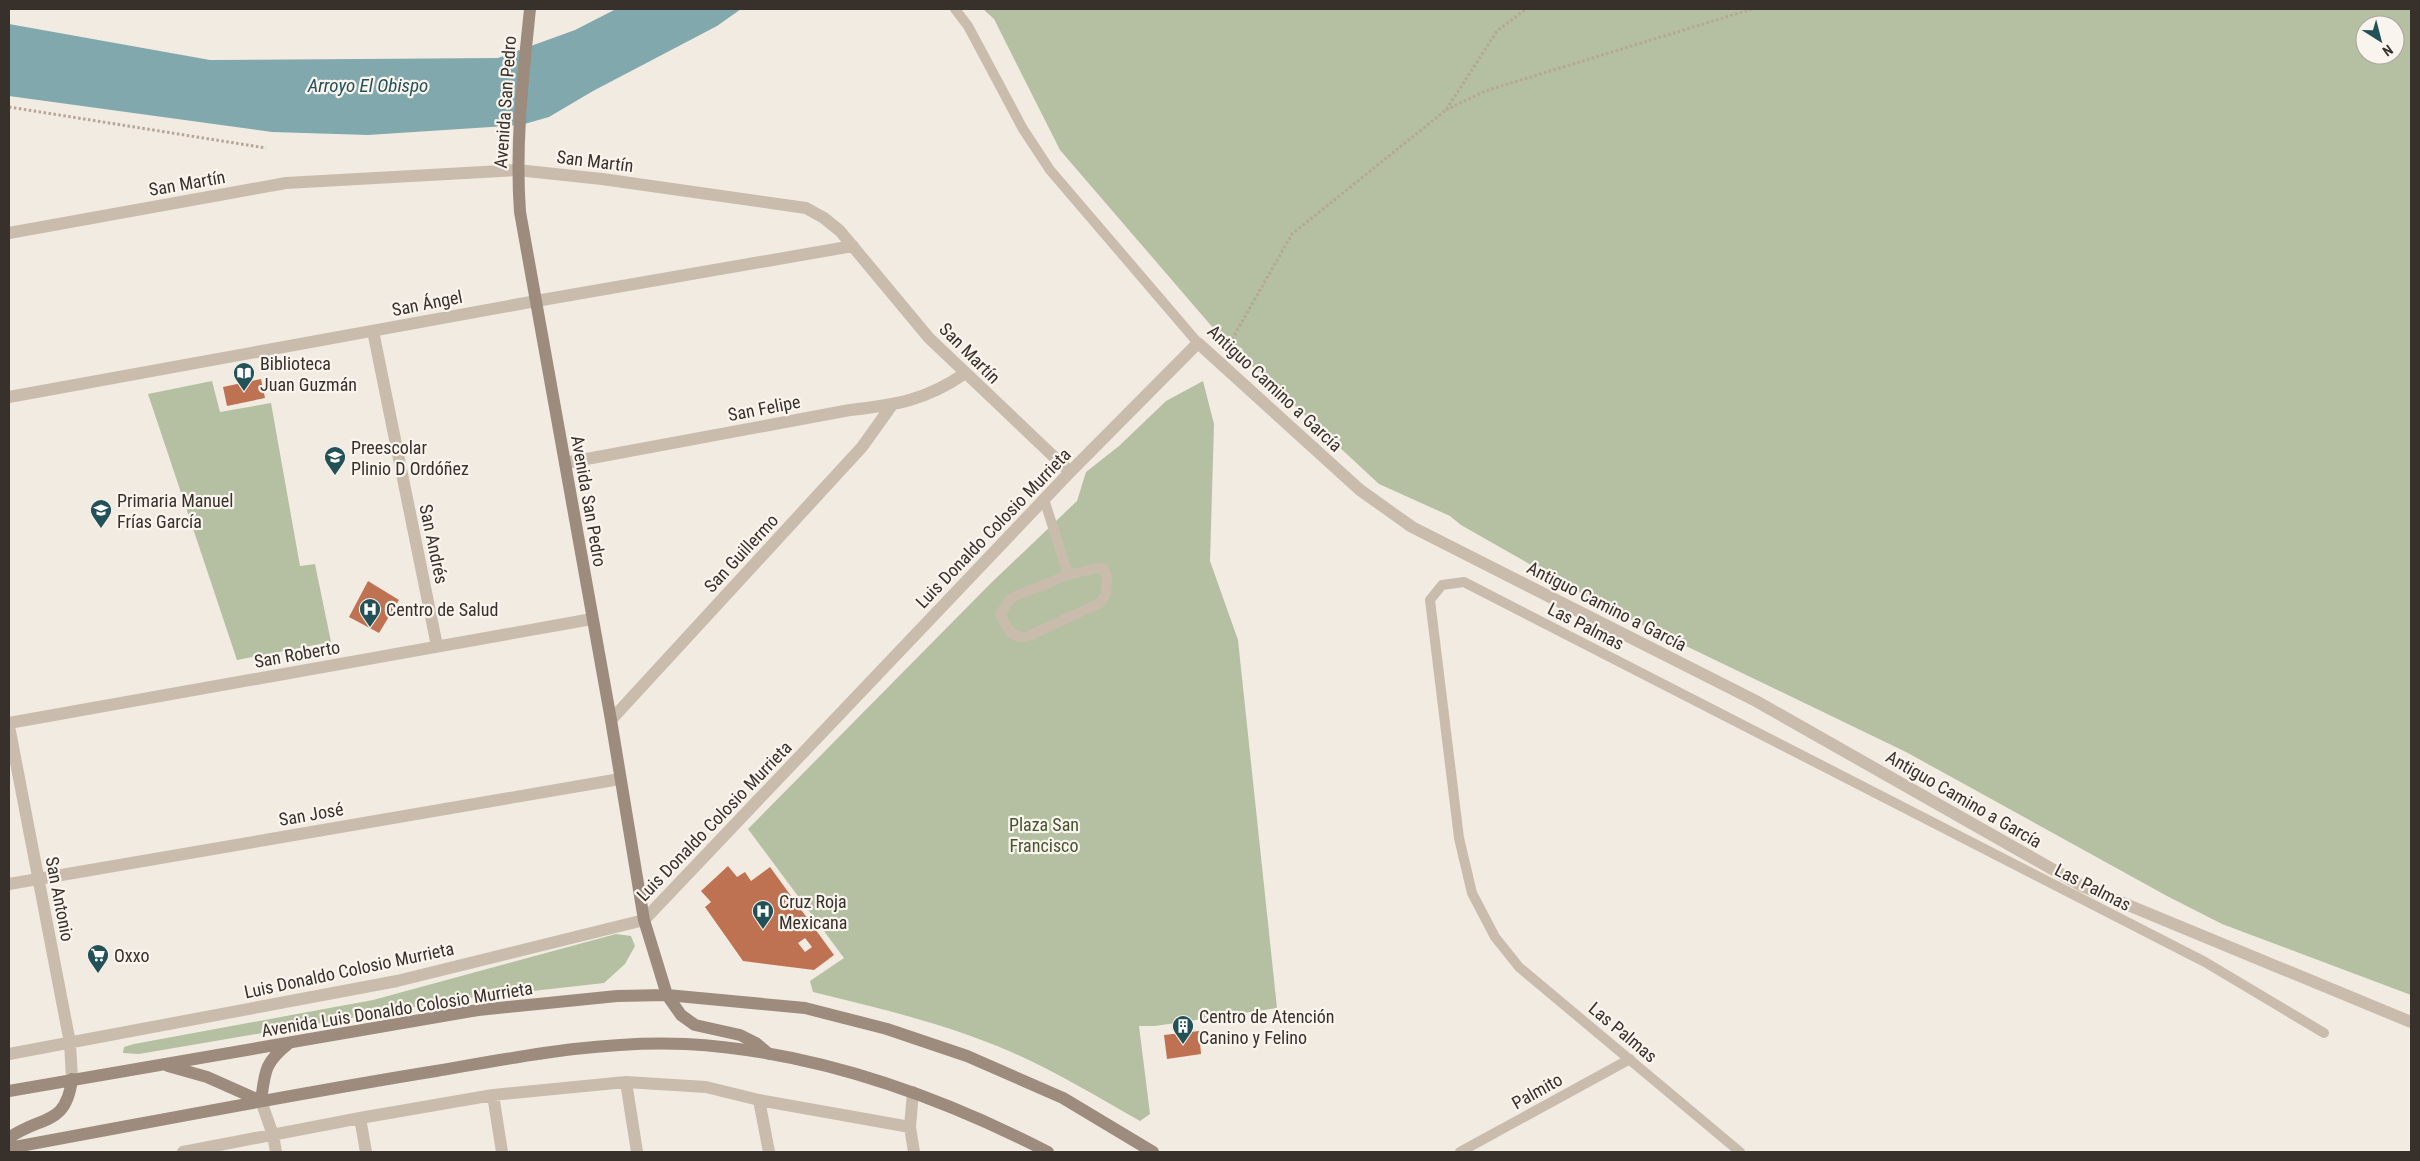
<svg xmlns="http://www.w3.org/2000/svg" width="2420" height="1161" font-family="'Roboto Condensed',sans-serif">
<style>
.green{fill:#b4c0a1;fill-rule:evenodd}
.water{fill:#81a9ad}
.building{fill:#bf7252;fill-rule:evenodd}
.lines{fill:none;stroke-linecap:round;stroke-linejoin:round}
.path{stroke:#b5a697;stroke-width:3;stroke-dasharray:2.5 2.5;stroke-linecap:butt}
.service{stroke:#cabcad;stroke-width:10}
.minor{stroke:#cabcad;stroke-width:12}
.secondary{stroke:#9d8b7e;stroke-width:12}
.labels{text-anchor:middle;dominant-baseline:central;stroke-width:4.5;stroke-linejoin:round;paint-order:stroke}
.street-label{font-size:18px;fill:#38302b;stroke:#f9f4ed}
.poi-label{font-size:18px;fill:#38302b;stroke:#f9f4ed;text-anchor:start}
.park-label{font-size:18px;fill:#465530;stroke:#f9f4ed}
.water-label{font-size:19px;font-style:italic;fill:#235158;stroke:#f9f4ed}
</style>
<rect width="100%" height="100%" fill="#f2ebe1"/>
<path class="green" d="M983,9H2411V995L2222,924L2167,896L1906,752L1605,607L1461,525L1450,516L1379,484L1239,354L1243,349L1220,336L1060,150L994,19ZM2365,25H2395V55H2365Z
M212,381L220,412L271,403L300,566L315,564L331,642L237,660L148,394Z
M1203,381L1214,424L1210,561L1238,640L1277,1008L1155,1026H1139L1150,1114L1140,1121C1097,1097 1055,1071 1009,1051C946,1024 879,1008 813,992L810,981L844,958L748,829L991,583L1077,501L1086,472L1119,446L1166,401Z
M616,934L631,936L635,946L625,964L604,983L462,999L139,1054L123,1053L124,1047L134,1044L373,1000Z"/>
<path class="water" d="M616,9H741L717,26L593,91L549,117L521,125L368,135L272,132L9,96V24L210,60L498,58L575,30Z"/>
<path class="building" d="M261,379L265,398L227,406L223,387Z
M368,581L399,600L379,633L349,617Z
M728,866L737,877L745,872L751,881L770,867L834,955L814,970L743,961L705,907L711,902L701,891ZM805,938L812,947L805,952L798,943Z
M1199,1031L1201,1054L1167,1059L1164,1035Z"/>
<g class="lines">
<path class="path" d="M9,107L266,148
M1446,110L1485,91L1752,9
M1227,348L1292,234L1446,110L1497,31L1526,9"/>
<path class="service" d="M955,9L968,26L1023,129L1050,170L1198,343
M1044,499L1068,575
M1097,568L1104,569C1109,579 1108,595 1100,603L1026,637C1010,638 1006,626 1000,614L1011,598L1068,575Z
M1460,1152L1630,1059
M1740,1152L1519,967L1495,937L1472,893L1459,838L1430,600L1442,585L1464,582L2205,962L2324,1033"/>
<path class="minor" d="M9,233L286,183L517,170L602,179L806,208L824,218L840,231L929,338L1070,472
M373,331L437,646
M9,397L536,301L853,246
M565,463L850,410C896,405 926,400 964,374
M611,720L862,447L892,405
M9,723L592,619
M9,726L70,1043L72,1079
M9,884L620,779
M9,1054L397,981L644,920L1070,472L1198,343L1360,490L1412,527L1756,701L2082,886L2411,1022
M626,1082L637,1152
M913,1092L910,1127L914,1152
M493,1095L502,1152
M759,1100L769,1152
M261,1101L273,1135L276,1152
M360,1118L366,1152
M183,1152L360,1118L493,1095L626,1082L706,1087L759,1100L910,1127"/>
<path class="secondary" d="M530,9C523,77 515,144 520,212L611,720L644,920L667,995L681,1015L695,1025L740,1035L756,1043L769,1054
M168,1066L207,1077L261,1101C265,1072 264,1063 288,1044
M9,1091L478,1010L617,996L667,995L805,1008L887,1029L967,1056L1063,1098L1153,1152
M9,1138C41,1115 66,1127 72,1079
M9,1148C151,1122 293,1094 436,1071C518,1057 603,1040 686,1044C814,1051 935,1094 1048,1152"/>
</g>
<defs>
<g id="library-pin" transform="scale(1.125)"><path d="M0 17L-7.5 6A9.5 9.5 0 1 1 7.5 6Z" fill="#235158" stroke="#f9f4ed"/><path d="M-6-4Q-3-5.5-.7-3.5V5Q-3 3-6 4ZM6-4Q3-5.5 .7-3.5V5Q3 3 6 4Z" fill="#fff"/></g>
<g id="school-pin" transform="scale(1.125)"><path d="M0 17L-7.5 6A9.5 9.5 0 1 1 7.5 6Z" fill="#235158" stroke="#f9f4ed"/><path d="M0-5L7-2L0 1L-7-2ZM-4 1L0 2.5L4 1V4Q0 6-4 4Z" fill="#fff"/></g>
<g id="hospital-pin" transform="scale(1.125)"><path d="M0 17L-7.5 6A9.5 9.5 0 1 1 7.5 6Z" fill="#235158" stroke="#f9f4ed"/><path d="M-5-5h3v3.5h4V-5h3V5h-3V1.5h-4V5h-3Z" fill="#fff"/></g>
<g id="supermarket-pin" transform="scale(1.125)"><path d="M0 17L-7.5 6A9.5 9.5 0 1 1 7.5 6Z" fill="#235158" stroke="#f9f4ed"/><path d="M-6-5.5h2.5l.6 2H6L4.5 2H-2.5L-4.4-4H-6ZM-1.5 3.2a1.3 1.3 0 1 0 .1 0ZM3 3.2a1.3 1.3 0 1 0 .1 0Z" fill="#fff"/></g>
<g id="building-pin" transform="scale(1.125)"><path d="M0 17L-7.5 6A9.5 9.5 0 1 1 7.5 6Z" fill="#235158" stroke="#f9f4ed"/><path d="M-4-6H4V6H1V3H-1V6H-4ZM-2.5-4.3h1.7v1.8h-1.7ZM.8-4.3h1.7v1.8H.8ZM-2.5-1h1.7V.8h-1.7ZM.8-1h1.7V.8H.8Z" fill="#fff"/></g>
</defs>
<g fill-rule="evenodd">
<use href="#library-pin" x="244" y="373"/>
<use href="#school-pin" x="335" y="457"/>
<use href="#school-pin" x="101" y="510"/>
<use href="#hospital-pin" x="370" y="609"/>
<use href="#hospital-pin" x="763" y="911"/>
<use href="#supermarket-pin" x="98" y="955"/>
<use href="#building-pin" x="1183" y="1026"/>
</g>
<g class="labels">
<g class="street-label">
<text transform="translate(505 102) rotate(-86)">Avenida San Pedro</text>
<text transform="translate(595 161) rotate(7)">San Martín</text>
<text transform="translate(187 183) rotate(-10)">San Martín</text>
<text transform="translate(427 303) rotate(-11)">San Ángel</text>
<text transform="translate(970 353) rotate(45)">San Martín</text>
<text transform="translate(1275 388) rotate(43)">Antiguo Camino a García</text>
<text transform="translate(764 408) rotate(-11)">San Felipe</text>
<text transform="translate(589 501) rotate(80)">Avenida San Pedro</text>
<text transform="translate(993 528) rotate(-46)">Luis Donaldo Colosio Murrieta</text>
<text transform="translate(434 544) rotate(78)">San Andrés</text>
<text transform="translate(741 553) rotate(-47)">San Guillermo</text>
<text transform="translate(1607 606) rotate(27)">Antiguo Camino a García</text>
<text transform="translate(1586 626) rotate(27)">Las Palmas</text>
<text transform="translate(297 654) rotate(-10)">San Roberto</text>
<text transform="translate(1964 799) rotate(30)">Antiguo Camino a García</text>
<text transform="translate(311 814) rotate(-10)">San José</text>
<text transform="translate(714 821) rotate(-46)">Luis Donaldo Colosio Murrieta</text>
<text transform="translate(2093 887) rotate(27)">Las Palmas</text>
<text transform="translate(60 899) rotate(79)">San Antonio</text>
<text transform="translate(349 970) rotate(-12)">Luis Donaldo Colosio Murrieta</text>
<text transform="translate(397 1009) rotate(-9)">Avenida Luis Donaldo Colosio Murrieta</text>
<text transform="translate(1623 1032) rotate(40)">Las Palmas</text>
<text transform="translate(1537 1091) rotate(-29)">Palmito</text>
</g>
<g class="poi-label">
<text x="260" y="363">Biblioteca<tspan x="260" dy="21">Juan Guzmán</tspan></text>
<text x="351" y="447">Preescolar<tspan x="351" dy="21">Plinio D Ordóñez</tspan></text>
<text x="117" y="500">Primaria Manuel<tspan x="117" dy="21">Frías García</tspan></text>
<text x="386" y="609">Centro de Salud</text>
<text x="779" y="901">Cruz Roja<tspan x="779" dy="21">Mexicana</tspan></text>
<text x="114" y="955">Oxxo</text>
<text x="1199" y="1016">Centro de Atención<tspan x="1199" dy="21">Canino y Felino</tspan></text>
</g>
<g class="park-label">
<text x="1044" y="824">Plaza San<tspan x="1044" dy="21">Francisco</tspan></text>
</g>
<g class="water-label">
<text x="368" y="85">Arroyo El Obispo</text>
</g>
</g>
<rect width="2420" height="1161" fill="none" stroke="#38302b" stroke-width="20"/>
<g transform="translate(2380 40) rotate(144)"><circle r="24" fill="#f9f4ed" stroke="#aca69f"/>
<path d="M0-4L9 19L0 12L-9 19Z" fill="#235158"/>
<text y="-8" font-size="14" font-weight="bold" text-anchor="middle" fill="#38302b">N</text>
</g>
</svg>
